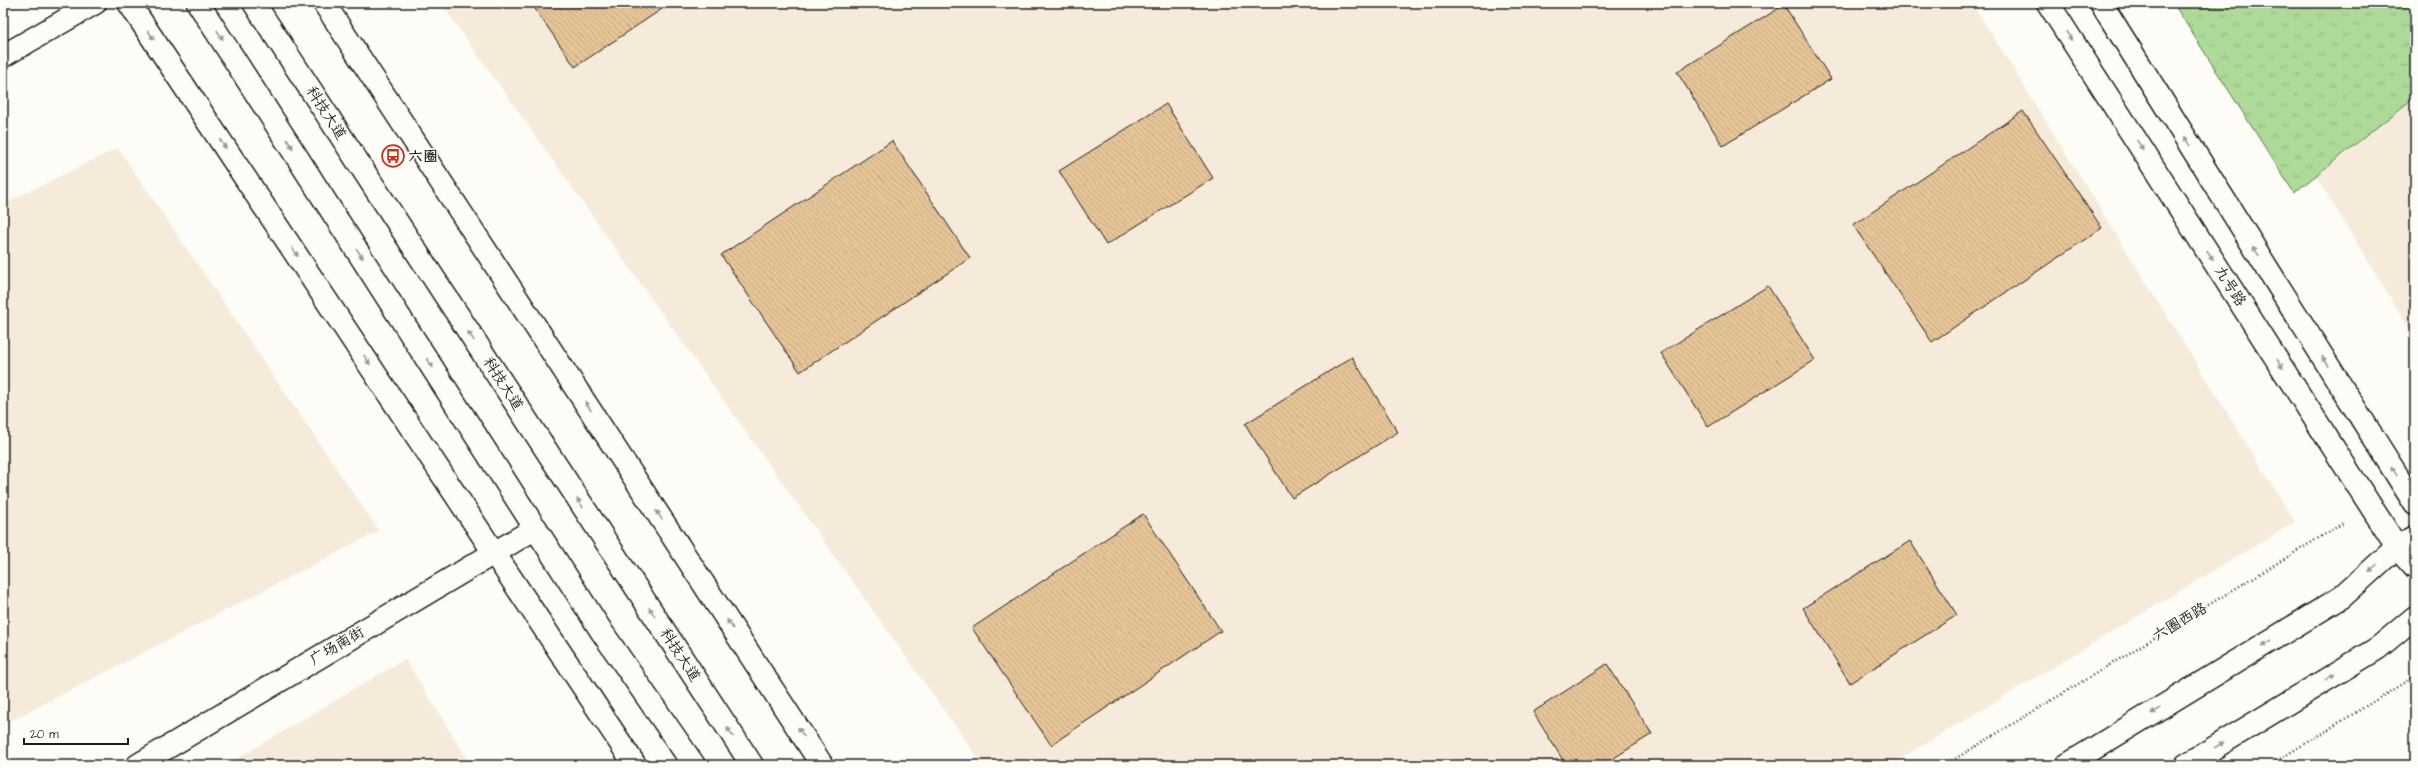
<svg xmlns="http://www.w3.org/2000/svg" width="2418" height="768" font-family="'Architects Daughter','LXGW WenKai TC',sans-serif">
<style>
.built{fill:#f6ebda}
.grass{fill:url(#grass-tufts);stroke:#647b5a}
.building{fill:url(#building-back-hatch);stroke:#1c1c1c}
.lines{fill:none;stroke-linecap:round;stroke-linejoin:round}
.minor-casing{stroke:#1c1c1c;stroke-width:25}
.tertiary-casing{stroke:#1c1c1c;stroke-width:25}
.secondary-casing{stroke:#1c1c1c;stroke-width:25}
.path{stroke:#1c1c1c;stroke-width:2.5;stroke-dasharray:1 3;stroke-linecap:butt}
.minor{stroke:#fdfcf7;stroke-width:22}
.tertiary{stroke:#fdfcf7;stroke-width:22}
.secondary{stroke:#fdfcf7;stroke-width:22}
.oneway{fill:#989794}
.labels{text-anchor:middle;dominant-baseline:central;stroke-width:3;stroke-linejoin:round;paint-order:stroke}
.street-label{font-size:15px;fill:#1c1c1c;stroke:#fdfcf7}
.poi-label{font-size:15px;font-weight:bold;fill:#1c1c1c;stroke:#fdfcf7;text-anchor:start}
</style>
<defs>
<pattern id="grass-tufts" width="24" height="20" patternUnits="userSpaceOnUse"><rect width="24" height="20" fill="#adda99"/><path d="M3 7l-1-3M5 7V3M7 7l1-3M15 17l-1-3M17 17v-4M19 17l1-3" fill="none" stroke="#94ba83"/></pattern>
<pattern id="building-back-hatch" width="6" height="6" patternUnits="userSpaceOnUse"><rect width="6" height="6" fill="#e6c498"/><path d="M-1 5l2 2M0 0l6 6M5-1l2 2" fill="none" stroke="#c5a882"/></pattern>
</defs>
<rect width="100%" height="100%" fill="#fdfcf7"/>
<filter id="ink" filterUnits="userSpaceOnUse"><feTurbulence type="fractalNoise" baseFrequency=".025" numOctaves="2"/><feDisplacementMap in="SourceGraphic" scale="8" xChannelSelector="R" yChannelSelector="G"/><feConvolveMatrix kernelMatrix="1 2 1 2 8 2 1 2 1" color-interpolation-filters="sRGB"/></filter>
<g filter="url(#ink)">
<path class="built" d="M441,3H1972L2295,522L1890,765H983Z
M2210,3H2415V338Z
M118,148L379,531L3,725V204Z
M405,659L471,765H226Z"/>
<path class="grass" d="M2173,3H2415V97L2294,193Z"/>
<path class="building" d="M531,3H671L575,67Z
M1784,5L1831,79L1723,146L1677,72Z
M1166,104L1213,178L1106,245L1059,171Z
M2023,111L2102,228L1932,342L1853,225Z
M892,141L970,258L800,372L721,255Z
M1768,286L1815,360L1708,427L1661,353Z
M1352,357L1398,432L1292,498L1245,424Z
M1143,514L1221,631L1051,745L972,628Z
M1910,541L1957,615L1850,683L1803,608Z
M1607,664L1652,734L1603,765H1566L1533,712Z"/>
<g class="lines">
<g class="minor-casing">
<path id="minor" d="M129,3L635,765
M324,3L822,765"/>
</g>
<g class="tertiary-casing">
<path id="tertiary" d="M2048,3L2397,547L2415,567
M2101,3L2415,504
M3,56L95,3
M138,765L536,528"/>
</g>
<g class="secondary-casing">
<path id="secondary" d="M198,3L602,632L694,765
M254,3L752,765
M2067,765L2342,597L2397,547L2415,537
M2186,765L2378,648L2415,617"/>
</g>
<path class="path" d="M1945,765L2345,522
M2270,765L2415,676"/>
<use href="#minor" class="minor"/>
<use href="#tertiary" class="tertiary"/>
<use href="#secondary" class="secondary"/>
</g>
<defs><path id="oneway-solid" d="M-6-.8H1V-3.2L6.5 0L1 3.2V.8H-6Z"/></defs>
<g class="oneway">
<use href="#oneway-solid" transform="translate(151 35) rotate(56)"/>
<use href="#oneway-solid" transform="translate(220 35) rotate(57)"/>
<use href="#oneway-solid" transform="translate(2069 36) rotate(57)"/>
<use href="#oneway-solid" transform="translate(2187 141) rotate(-122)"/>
<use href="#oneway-solid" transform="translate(223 144) rotate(56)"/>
<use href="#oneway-solid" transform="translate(290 144) rotate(57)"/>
<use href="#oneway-solid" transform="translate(2140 145) rotate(57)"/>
<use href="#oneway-solid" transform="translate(2256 251) rotate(-122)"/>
<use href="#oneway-solid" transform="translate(295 252) rotate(56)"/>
<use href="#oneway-solid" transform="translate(360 254) rotate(57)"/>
<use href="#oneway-solid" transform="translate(2210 255) rotate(57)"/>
<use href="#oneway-solid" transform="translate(471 336) rotate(-123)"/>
<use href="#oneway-solid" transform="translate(367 360) rotate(56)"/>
<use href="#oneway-solid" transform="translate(2325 361) rotate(-122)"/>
<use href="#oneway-solid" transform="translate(430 363) rotate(57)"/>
<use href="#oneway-solid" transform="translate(2280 364) rotate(57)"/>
<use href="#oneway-solid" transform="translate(588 406) rotate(-123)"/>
<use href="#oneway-solid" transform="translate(2394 471) rotate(-122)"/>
<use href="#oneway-solid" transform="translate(580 503) rotate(-123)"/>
<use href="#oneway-solid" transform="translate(659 515) rotate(-123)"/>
<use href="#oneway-solid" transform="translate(2373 569) rotate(138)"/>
<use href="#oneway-solid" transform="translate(652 612) rotate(-123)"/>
<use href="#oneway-solid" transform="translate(730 624) rotate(-123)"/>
<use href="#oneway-solid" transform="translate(2267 643) rotate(149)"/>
<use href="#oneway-solid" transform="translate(2330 677) rotate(-31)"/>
<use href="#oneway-solid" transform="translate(2156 711) rotate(149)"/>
<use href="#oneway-solid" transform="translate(730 732) rotate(-123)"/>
<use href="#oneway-solid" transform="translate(801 732) rotate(-123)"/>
<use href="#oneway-solid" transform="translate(2219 745) rotate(-31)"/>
</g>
</g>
<defs>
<g id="bus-ring" transform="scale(1.15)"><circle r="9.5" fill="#fdfcf7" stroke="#c8321e" stroke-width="1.5"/><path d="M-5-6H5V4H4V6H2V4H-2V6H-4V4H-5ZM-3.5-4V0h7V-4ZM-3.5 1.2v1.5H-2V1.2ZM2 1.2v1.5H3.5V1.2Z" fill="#c8321e"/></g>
</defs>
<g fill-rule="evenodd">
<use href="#bus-ring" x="393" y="156"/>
</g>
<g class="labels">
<g class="street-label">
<text transform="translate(326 113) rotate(57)">科技大道</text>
<text transform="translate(2230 286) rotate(57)">九号路</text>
<text transform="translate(503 384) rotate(57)">科技大道</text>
<text transform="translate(2180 622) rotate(-31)">六圈西路</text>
<text transform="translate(337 646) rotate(-31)">广场南街</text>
<text transform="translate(680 655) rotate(57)">科技大道</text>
</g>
<g class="poi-label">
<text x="408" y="156">六圈</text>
</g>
</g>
<rect width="2418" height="768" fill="none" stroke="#fdfcf7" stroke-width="16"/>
<rect x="8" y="8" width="2402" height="752" fill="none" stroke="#1c1c1c" stroke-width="1.5" filter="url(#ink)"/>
<path d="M24 738v6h104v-6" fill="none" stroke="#1c1c1c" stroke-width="2"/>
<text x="30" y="738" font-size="12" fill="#1c1c1c" stroke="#fdfcf7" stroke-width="3" paint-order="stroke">20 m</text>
</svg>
